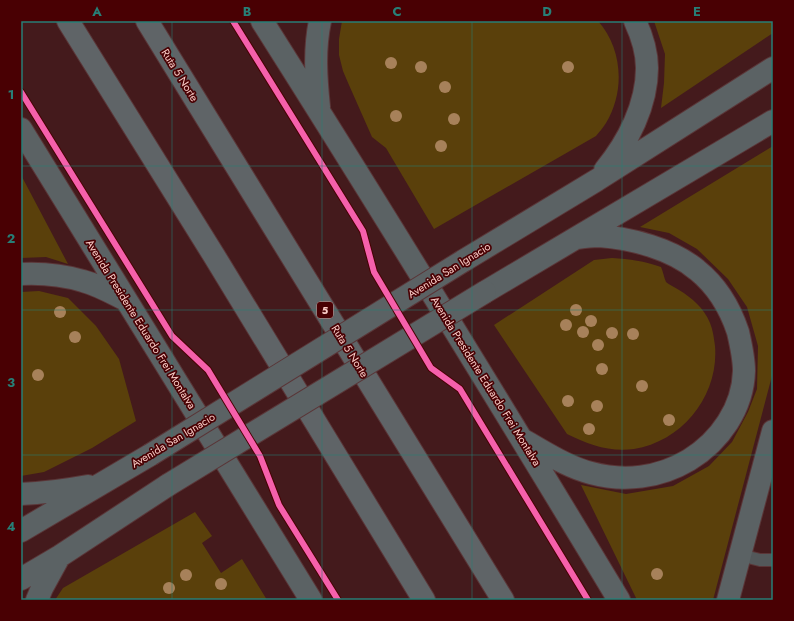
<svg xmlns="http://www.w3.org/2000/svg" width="794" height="621" font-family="Jost,sans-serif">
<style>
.green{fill:#5a400b}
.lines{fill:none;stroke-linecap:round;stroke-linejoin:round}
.lane-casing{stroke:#5a3638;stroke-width:14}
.secondary-casing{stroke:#5a3638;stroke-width:24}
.highway-casing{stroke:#5a3638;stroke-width:24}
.lane{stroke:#53585a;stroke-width:12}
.secondary{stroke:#5b6264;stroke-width:22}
.highway{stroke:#5f6467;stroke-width:22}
.secondary-bridge-casing{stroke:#5a3638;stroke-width:24;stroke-linecap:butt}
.secondary-bridge{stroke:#5b6264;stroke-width:22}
.cycleway-casing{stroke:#490003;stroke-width:8}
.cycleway{stroke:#f560ab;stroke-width:6}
.tree{fill:#a7815a}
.grid{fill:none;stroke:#277f77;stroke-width:1;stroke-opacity:0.55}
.labels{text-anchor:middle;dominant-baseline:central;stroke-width:3.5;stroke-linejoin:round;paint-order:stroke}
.shield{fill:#490003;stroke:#c6908d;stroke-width:1}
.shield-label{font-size:10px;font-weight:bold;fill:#fccdc8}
.street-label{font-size:11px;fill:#fccdc8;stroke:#490003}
.neatline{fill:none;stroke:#277f77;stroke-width:1.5}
.grid-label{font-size:13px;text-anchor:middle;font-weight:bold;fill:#277f77}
</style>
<rect width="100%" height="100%" fill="#441a1c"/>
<path class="green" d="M342,21H598C623,49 625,92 606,123C603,128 599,132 596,136L434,229L386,148L372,137L349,85L343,71L339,55V39Z
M654,21H773V33L661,108L664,83L665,54Z
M773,146V372L713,600H637L581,485L626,494L673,486L709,466L732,442L748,412L757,389L758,346L747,307L728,279L697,249L669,233L640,227Z
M21,175L68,264L46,257L21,258Z
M612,258C630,259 644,261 661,267C663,271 664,278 666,282C669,285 675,287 679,290C692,298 704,308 710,323C713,330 714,339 715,346C719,395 683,441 634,449C609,452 589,445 567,434L494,325L594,260Z
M39,291L68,298L96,326L119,359L136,421L92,448L44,472L21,476V292Z
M195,512L212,536L202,543L221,573L242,559L267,600H55L63,588Z"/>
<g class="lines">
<g class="lane-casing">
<path id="lane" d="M740,555L760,560H773"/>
</g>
<g class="secondary-casing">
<path id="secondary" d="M262,21C383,212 502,406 619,600
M319,107C316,78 314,50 320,21
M21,129L311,600
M605,170C628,142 647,105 647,68C647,52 642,36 635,21
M463,261L597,180L773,68
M21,274C42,273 63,275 83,281C98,285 112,293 126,300
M485,292L773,121
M523,440C545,452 567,467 591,473C624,482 659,478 689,460C720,441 743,408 744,371C744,358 741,345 738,332C730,308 717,286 697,270C672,249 631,238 599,236C592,236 584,237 578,238
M21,494C44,493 66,490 88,486
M21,531L150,455
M21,579L60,556L168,485
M37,600L42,588L59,557
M728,600L773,431"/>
</g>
<g class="highway-casing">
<path id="highway" d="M68,21L213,254L424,600
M147,21L503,600"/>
</g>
<use href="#lane" class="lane"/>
<use href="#secondary" class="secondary"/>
<use href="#highway" class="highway"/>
<g class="secondary-bridge-casing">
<path id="secondary-bridge" d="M150,455L463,261
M168,485L485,292"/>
</g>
<use href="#secondary-bridge" class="secondary-bridge"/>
<g class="cycleway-casing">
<path id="cycleway" d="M233,21L363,231L374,272L431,368L460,389L588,600
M21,92L172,336L208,370L260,456L279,505L338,600"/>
</g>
<use href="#cycleway" class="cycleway"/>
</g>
<g class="tree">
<circle cx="391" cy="63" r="6"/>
<circle cx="421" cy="67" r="6"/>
<circle cx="568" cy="67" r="6"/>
<circle cx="445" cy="87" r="6"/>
<circle cx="396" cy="116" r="6"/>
<circle cx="454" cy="119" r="6"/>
<circle cx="441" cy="146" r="6"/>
<circle cx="576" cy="310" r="6"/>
<circle cx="60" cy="312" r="6"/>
<circle cx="591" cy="321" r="6"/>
<circle cx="566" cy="325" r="6"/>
<circle cx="583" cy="332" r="6"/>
<circle cx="612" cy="333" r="6"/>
<circle cx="633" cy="334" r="6"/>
<circle cx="75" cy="337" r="6"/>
<circle cx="598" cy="345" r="6"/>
<circle cx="602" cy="369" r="6"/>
<circle cx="38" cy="375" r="6"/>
<circle cx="642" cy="386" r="6"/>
<circle cx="568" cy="401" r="6"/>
<circle cx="597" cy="406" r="6"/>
<circle cx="669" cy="420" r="6"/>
<circle cx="589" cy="429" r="6"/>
<circle cx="657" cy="574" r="6"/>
<circle cx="186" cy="575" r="6"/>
<circle cx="221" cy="584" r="6"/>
<circle cx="169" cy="588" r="6"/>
</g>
<path class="grid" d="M172,21V600M322,21V600M472,21V600M622,21V600M21,166H773M21,310H773M21,455H773"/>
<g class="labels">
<rect class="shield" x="317" y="302" width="16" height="16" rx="3"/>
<g class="shield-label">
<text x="325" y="310">5</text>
</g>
<g class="street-label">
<text transform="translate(180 75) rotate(58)">Ruta 5 Norte</text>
<text transform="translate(449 270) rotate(-32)">Avenida San Ignacio</text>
<text transform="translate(141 324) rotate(58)">Avenida Presidente Eduardo Frei Montalva</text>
<text transform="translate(350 351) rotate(58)">Ruta 5 Norte</text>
<text transform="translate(486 381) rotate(58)">Avenida Presidente Eduardo Frei Montalva</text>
<text transform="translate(173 440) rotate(-31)">Avenida San Ignacio</text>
</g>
</g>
<rect width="794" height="621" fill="none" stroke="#490003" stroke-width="44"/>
<rect x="22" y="22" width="750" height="577" class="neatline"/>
<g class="grid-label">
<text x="97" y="16">A</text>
<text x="247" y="16">B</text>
<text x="397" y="16">C</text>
<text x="547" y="16">D</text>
<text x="697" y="16">E</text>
<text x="11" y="99">1</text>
<text x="11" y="243">2</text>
<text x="11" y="387">3</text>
<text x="11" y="531">4</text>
</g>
</svg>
